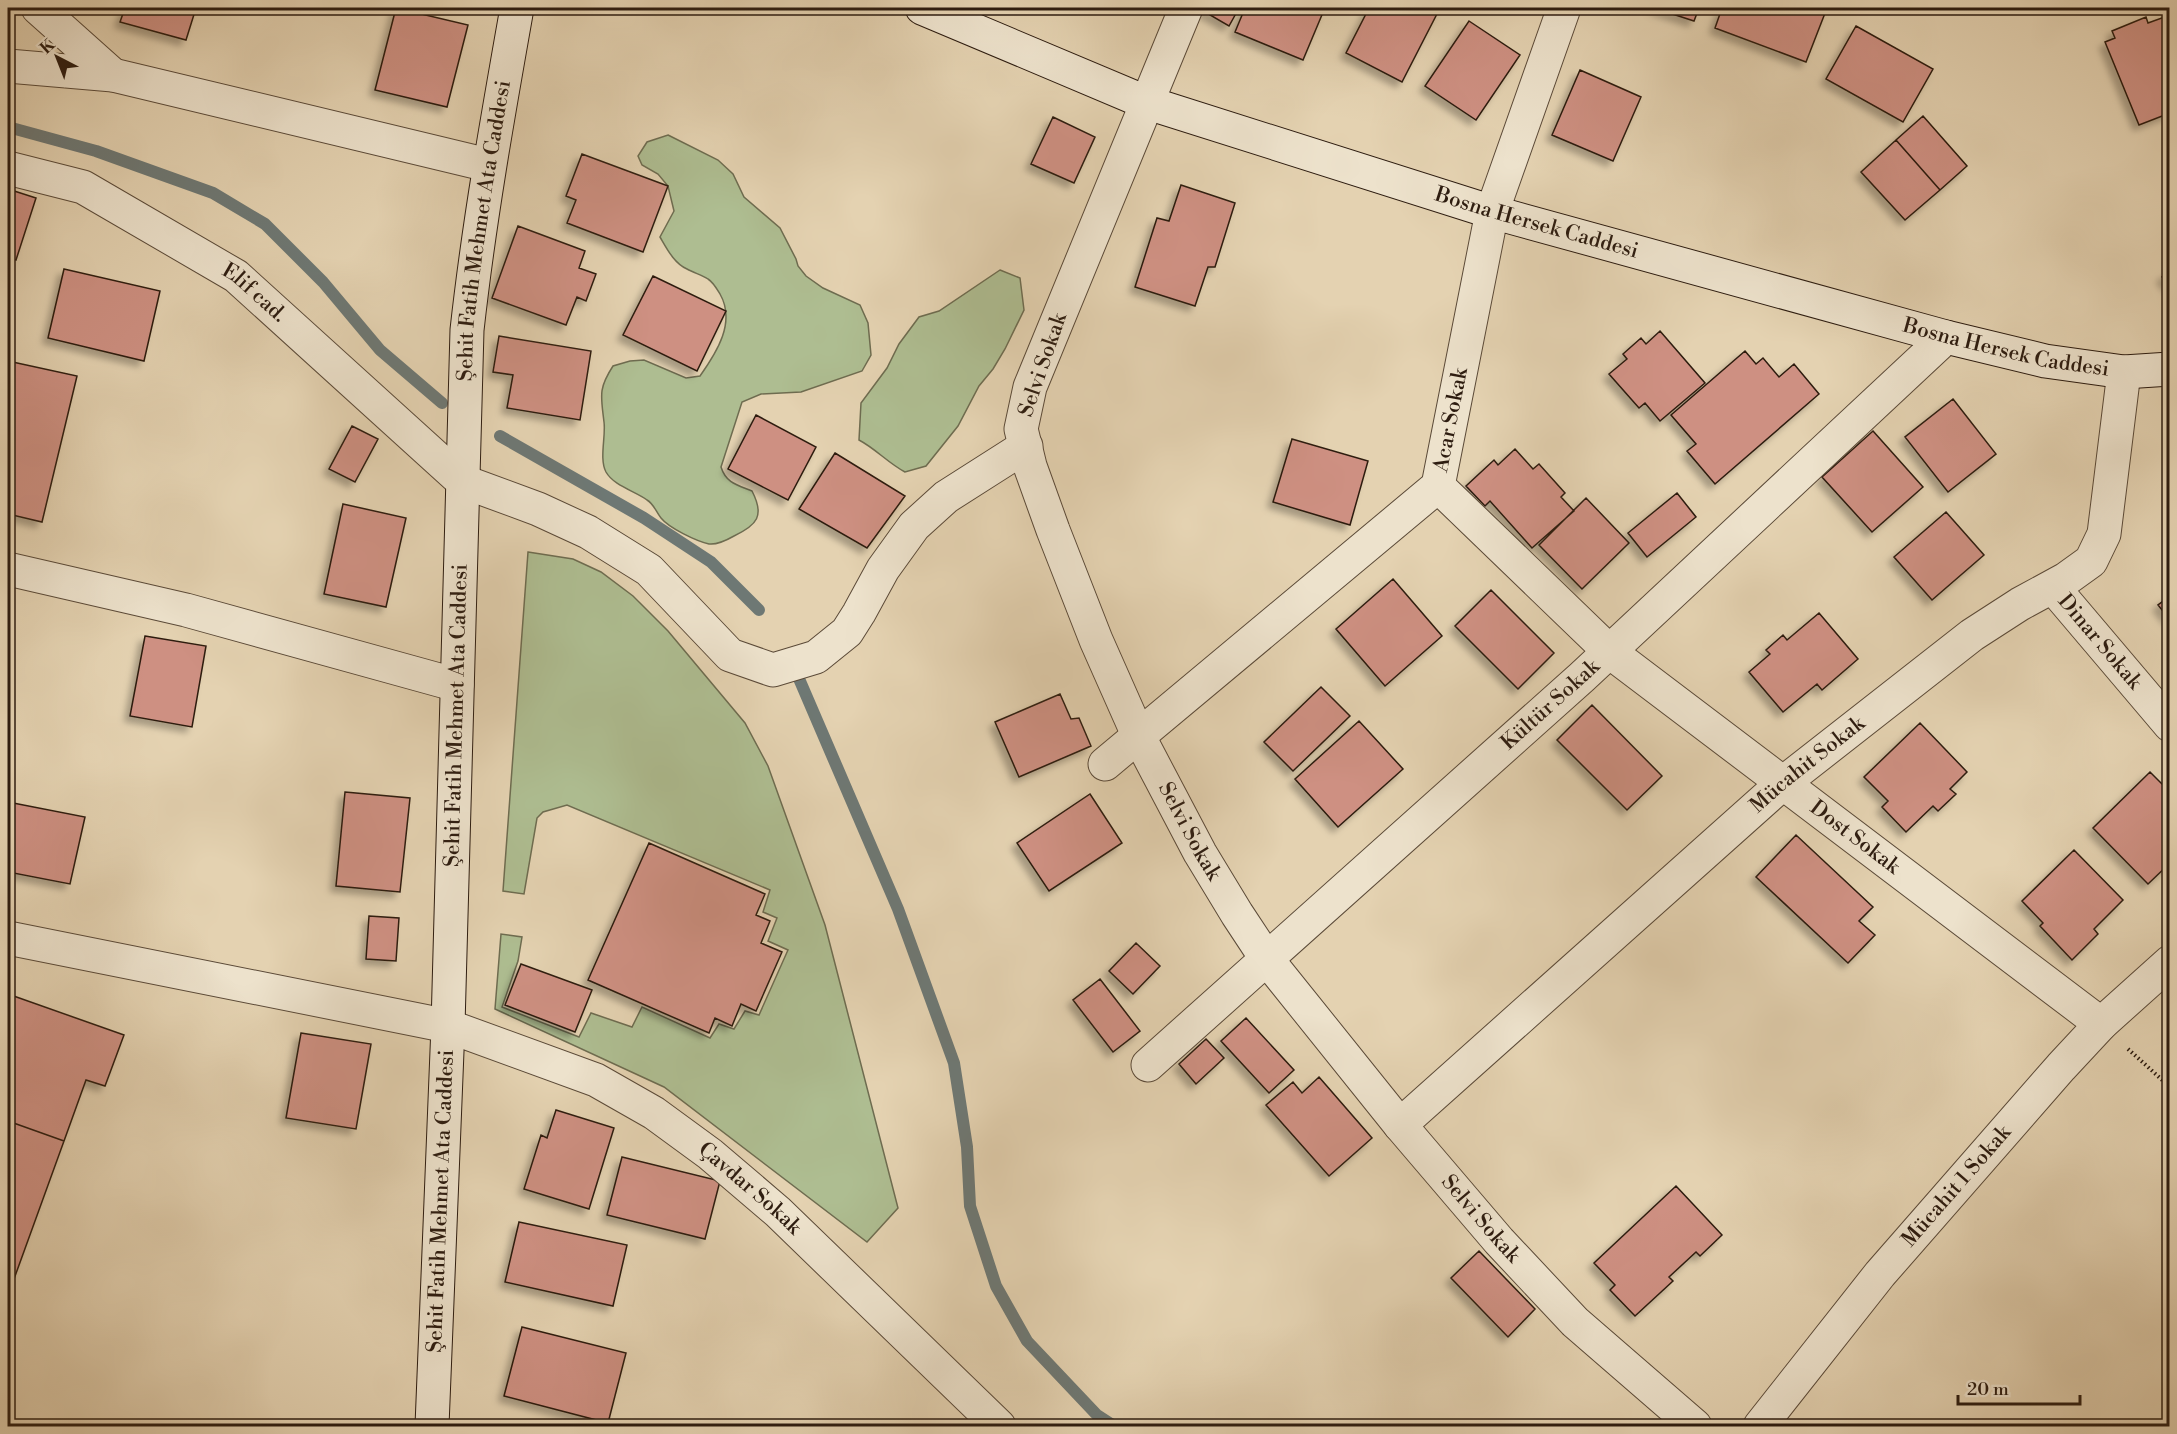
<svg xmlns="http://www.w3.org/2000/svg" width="2177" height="1434" font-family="'Libre Bodoni',serif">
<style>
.green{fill:#aebd91;stroke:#6e6c50;stroke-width:1.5}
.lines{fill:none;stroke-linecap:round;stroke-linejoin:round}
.stream{stroke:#6e7874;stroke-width:12}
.building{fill:#ce9082;stroke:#2d1c10;stroke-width:1.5;filter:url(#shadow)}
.minor-casing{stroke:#5b4a38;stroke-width:35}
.secondary-casing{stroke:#2d1c10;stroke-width:35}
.path{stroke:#2d1c10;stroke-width:4;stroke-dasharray:1.5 3;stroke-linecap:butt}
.minor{stroke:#ede2cc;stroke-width:33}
.secondary{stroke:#ede2cc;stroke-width:33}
.labels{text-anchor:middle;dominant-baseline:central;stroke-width:4.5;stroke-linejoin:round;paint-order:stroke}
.street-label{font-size:21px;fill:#2d1c10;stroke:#ede2cc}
</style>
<defs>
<filter id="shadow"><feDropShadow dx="-5.5" dy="5.5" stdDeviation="3" flood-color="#0004"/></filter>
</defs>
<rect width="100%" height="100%" fill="#e4d2b1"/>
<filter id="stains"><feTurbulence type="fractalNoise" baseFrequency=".00333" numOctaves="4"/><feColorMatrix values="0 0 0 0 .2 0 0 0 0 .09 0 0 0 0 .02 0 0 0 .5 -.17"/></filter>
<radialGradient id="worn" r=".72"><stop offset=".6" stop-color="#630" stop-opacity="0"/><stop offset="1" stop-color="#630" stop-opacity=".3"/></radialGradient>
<path class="green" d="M668,135L718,160L733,174L744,197L780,228L796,259L798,266L806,276L823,288L860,305L868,323L871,355L862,371L801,392L761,394L742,402L721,467C726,483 737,485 752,491C765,516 757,525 734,536C727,540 718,545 709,544C696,541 669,528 661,518C656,512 654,504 647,500C635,491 614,486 606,472C599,459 606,436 604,422C601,396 598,389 613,366L630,361L644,360L686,378L700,376C717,352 736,322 720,294C717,289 713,282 708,279C702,275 694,273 687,269C674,263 667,249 660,237L674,211L668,186L658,174L642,165L638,156L647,142Z
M1000,270L1020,278L1024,310L1005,349L993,369L979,386L958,426L926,466L905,472C888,463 876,449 859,440L861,403L887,368L899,344L919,317L939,311Z
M528,552L573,559L601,572L633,596L668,631L745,723L768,766L825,925L898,1208L867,1242L664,1087L495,1009L501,934L522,937L518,961L502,1007L579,1037L591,1013L632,1027L642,1007L710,1038L719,1024L734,1029L745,1011L759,1015L788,950L768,941L777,918L763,912L770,890L567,805L543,812L537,818L524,894L503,891Z"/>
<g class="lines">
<path class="stream" d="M8,127L96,151L213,193L265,224L323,282L380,350L442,403
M500,436L644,518L711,562L759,610
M797,674L898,909L954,1063L967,1147L970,1206L996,1286L1027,1341L1097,1415L1114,1426"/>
</g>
<path class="building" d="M125,8H196L186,40L120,22Z
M396,8L468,25L447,107L375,90Z
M1198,8H1239L1229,26Z
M1245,8H1318L1324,10L1303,60L1235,32Z
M1369,8H1440L1402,82L1346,53Z
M1654,8H1699L1694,21Z
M1722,8H1827L1806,62L1715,28Z
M2170,15V113L2139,125L2105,42L2115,38L2112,31L2146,17L2148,23Z
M1469,21L1520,55L1476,120L1425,86Z
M1856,26L1933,69L1903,122L1826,79Z
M1580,70L1641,97L1613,161L1552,135Z
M1923,116L1967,166L1940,190L1896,140Z
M1053,117L1095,137L1074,183L1031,164Z
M1896,140L1940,190L1905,220L1861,172Z
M582,154L668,186L643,252L567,223L576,200L566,196Z
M1181,185L1235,203L1215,267H1208L1195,306L1135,287L1157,218L1169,221Z
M8,189L36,198L16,260L8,257Z
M518,226L585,251L579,268L596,274L586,301L577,297L566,325L492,298Z
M64,269L160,291L144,361L48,338Z
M2170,271V287L2162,277Z
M653,276L726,311L697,371L623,335Z
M1660,331L1705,383L1660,421L1645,403L1639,408L1609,374L1627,359L1623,354L1641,338L1646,344Z
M499,336L591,351L580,420L507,408L513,375L493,372Z
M1745,351L1756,364L1763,358L1779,377L1794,364L1819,394L1715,484L1687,451L1696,444L1671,415Z
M8,361L77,376L42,522L8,514Z
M1953,399L1996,454L1948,492L1905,437Z
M756,415L816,447L788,500L728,469Z
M352,426L378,439L355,482L329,469Z
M1873,431L1923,487L1872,532L1822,477Z
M1292,439L1368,461L1350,525L1273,502Z
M1515,449L1533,469L1539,464L1565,493L1561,497L1574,511L1532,548L1490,501L1485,506L1466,486L1494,460L1498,465Z
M835,453L905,496L867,548L799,509Z
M1677,493L1696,517L1647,557L1628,533Z
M1586,498L1629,543L1582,589L1539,545Z
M343,504L406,518L386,607L324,594Z
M1946,512L1984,555L1932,600L1894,557Z
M1393,579L1442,636L1385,686L1336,629Z
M1491,590L1554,653L1518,689L1455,626Z
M2170,596V620L2158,605Z
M1819,613L1858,659L1822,690L1817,684L1783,712L1749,672L1770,654L1766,650L1783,635L1787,640Z
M145,636L206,646L192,727L130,716Z
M1321,687L1350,716L1293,771L1264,742Z
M1060,694L1071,719L1079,718L1091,746L1019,777L995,722Z
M1592,705L1662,776L1627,810L1557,740Z
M1359,721L1403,769L1338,827L1295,779Z
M1920,723L1967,772L1950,789L1956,794L1938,811L1933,806L1906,832L1882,807L1888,801L1864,777Z
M2150,772L2170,792V863L2148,884L2093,828Z
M345,792L410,798L400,892L336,886Z
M1090,794L1122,843L1049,891L1017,843Z
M8,802L85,817L70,884L8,872Z
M1796,835L1873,907L1859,921L1875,935L1848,963L1756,877Z
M649,843L765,894L756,915L770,921L761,943L782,952L756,1011L741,1004L732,1026L715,1018L709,1033L588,980Z
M2074,850L2123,900L2094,929L2098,934L2072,960L2040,926L2043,923L2022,901Z
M369,916L399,918L396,961L366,959Z
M1136,943L1160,966L1133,994L1109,971Z
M521,964L592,990L575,1032L505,1005Z
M1100,979L1140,1031L1113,1052L1073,1000Z
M8,994L124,1035L105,1086L86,1080L64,1141L8,1121Z
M1246,1018L1294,1070L1269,1093L1221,1041Z
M301,1033L371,1044L356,1129L286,1118Z
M1206,1039L1224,1058L1196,1084L1179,1064Z
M1319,1077L1372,1138L1329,1176L1266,1105L1293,1082L1302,1093Z
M556,1110L614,1128L589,1209L524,1189L541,1135L547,1138Z
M8,1121L64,1141L10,1290L8,1289Z
M622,1157L720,1181L705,1239L607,1215Z
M1676,1186L1722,1235L1700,1256L1696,1252L1669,1277L1673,1281L1635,1316L1610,1290L1615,1285L1594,1263Z
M519,1222L627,1245L613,1306L505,1282Z
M1479,1251L1535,1309L1508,1337L1451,1278Z
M522,1327L626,1353L608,1423L504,1396Z"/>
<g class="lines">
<g class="minor-casing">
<g id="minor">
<path d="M38,8L113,75"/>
<path id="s1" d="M1186,8L1030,387L1021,429L1030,466L1053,530L1096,640L1139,737L1200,853L1237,914L1266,958L1400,1125L1499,1241L1575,1322L1695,1426"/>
<path d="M8,66L113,75L488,165"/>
<path id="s2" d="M8,168L83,187L236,276L462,481L538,509L588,532L649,570L730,655L773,670L816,657L847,632L859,613L883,569L914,526L946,497L1026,446"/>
<path id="s3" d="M1438,486L1610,652L2101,1024"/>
<path d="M8,569L186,610L457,685"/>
<path id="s4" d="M2053,587L2170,725"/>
<path id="s5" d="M1105,764L1438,486L1492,212L1564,8"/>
<path id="s6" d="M8,938L448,1026L596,1080L654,1113L710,1154L778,1212L999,1426"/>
<path id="s7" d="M1148,1065L1582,677L1946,337"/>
<path id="s8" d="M1400,1125L1783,783L1972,635L2020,604L2066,579L2091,561L2104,534L2124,372"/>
<path id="s9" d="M1760,1426L1880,1274L2061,1067L2101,1024L2170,962"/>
</g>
</g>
<g class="secondary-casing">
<g id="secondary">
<path id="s10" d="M922,8L1145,102L1492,212L1946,337L2045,361L2124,372L2170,369"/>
<path id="s11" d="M432,1426L448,1026L467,330C479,222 498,115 517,8"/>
</g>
</g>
<path class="path" d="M2128,1049L2170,1087"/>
<use href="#minor" class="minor"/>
<use href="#secondary" class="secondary"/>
</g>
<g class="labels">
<g class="street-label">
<text stroke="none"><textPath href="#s10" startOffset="652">Bosna Hersek Caddesi</textPath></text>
<text stroke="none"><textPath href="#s11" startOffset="1197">Şehit Fatih Mehmet Ata Caddesi</textPath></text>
<text stroke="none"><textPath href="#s2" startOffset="279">Elif cad.</textPath></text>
<text stroke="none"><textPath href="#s10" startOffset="1138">Bosna Hersek Caddesi</textPath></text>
<text transform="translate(1043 365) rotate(-71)">Selvi Sokak</text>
<text stroke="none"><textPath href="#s5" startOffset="501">Acar Sokak</textPath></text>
<text stroke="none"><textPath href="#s4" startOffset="72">Dinar Sokak</textPath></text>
<text stroke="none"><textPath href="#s7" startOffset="540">Kültür Sokak</textPath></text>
<text stroke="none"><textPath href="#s11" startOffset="711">Şehit Fatih Mehmet Ata Caddesi</textPath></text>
<text stroke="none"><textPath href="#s8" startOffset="544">Mücahit Sokak</textPath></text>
<text stroke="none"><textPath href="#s1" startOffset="890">Selvi Sokak</textPath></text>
<text stroke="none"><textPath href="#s3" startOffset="546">Dost Sokak</textPath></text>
<text stroke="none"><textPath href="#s9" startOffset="310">Mücahit 1 Sokak</textPath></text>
<text stroke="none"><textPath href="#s6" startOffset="795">Çavdar Sokak</textPath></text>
<text stroke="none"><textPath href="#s11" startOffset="225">Şehit Fatih Mehmet Ata Caddesi</textPath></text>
<text stroke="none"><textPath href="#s1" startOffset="1376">Selvi Sokak</textPath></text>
</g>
</g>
<rect width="2177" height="1434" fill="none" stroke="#e4d2b1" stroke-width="30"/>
<rect x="9" y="9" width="2159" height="1416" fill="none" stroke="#2d1c10" stroke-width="3"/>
<rect x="15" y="15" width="2147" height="1404" fill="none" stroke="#2d1c10" stroke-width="1.5"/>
<g transform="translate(57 57) rotate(318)" stroke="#ede2cc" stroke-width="4.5" paint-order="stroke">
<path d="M0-4.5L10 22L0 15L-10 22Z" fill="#2d1c10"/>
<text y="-9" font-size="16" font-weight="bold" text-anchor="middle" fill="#2d1c10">K</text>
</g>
<path d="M1958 1395v9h122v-9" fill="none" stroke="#2d1c10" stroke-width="3"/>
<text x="1967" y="1395" font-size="18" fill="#2d1c10" stroke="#ede2cc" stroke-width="4.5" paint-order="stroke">20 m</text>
<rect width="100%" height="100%" filter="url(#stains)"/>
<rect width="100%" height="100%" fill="url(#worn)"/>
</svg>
